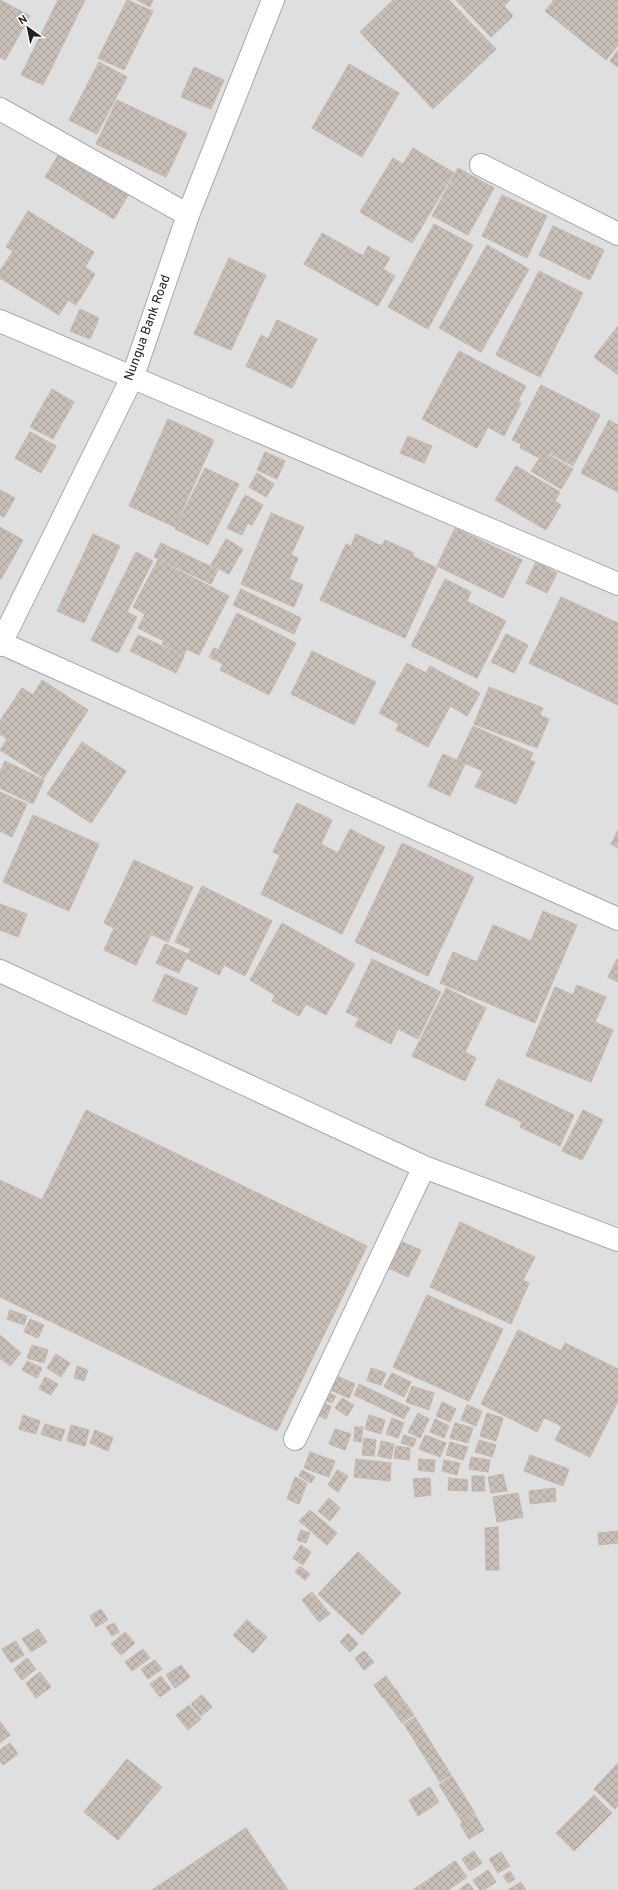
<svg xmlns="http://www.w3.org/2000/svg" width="618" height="1890" font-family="Overpass,sans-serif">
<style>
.residential{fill:#e0dfdf}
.building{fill:url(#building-cross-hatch);stroke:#c4b6ab}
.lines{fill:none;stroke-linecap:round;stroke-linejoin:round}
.minor-casing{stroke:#a9a9a9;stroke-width:24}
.minor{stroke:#fff;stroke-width:22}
.labels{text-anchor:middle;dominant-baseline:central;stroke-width:3.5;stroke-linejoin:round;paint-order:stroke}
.street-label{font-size:13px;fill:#222;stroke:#fff}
</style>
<defs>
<pattern id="building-cross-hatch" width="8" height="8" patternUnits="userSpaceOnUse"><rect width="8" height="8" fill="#c7bfb8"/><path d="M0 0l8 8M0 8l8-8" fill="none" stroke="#aba49e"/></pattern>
</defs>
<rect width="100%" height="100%" fill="#f2efe9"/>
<path class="residential" d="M0,0H618V1890H0Z"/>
<path class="building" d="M0,0L30,16L5,60L0,57Z
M58,0H85L43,85L21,75Z
M127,0L153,11L124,70L98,58Z
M137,0H153L150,7Z
M393,0H449L496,49L433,109L360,32Z
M456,0H510L504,6L513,16L491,37Z
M554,0H618V45L606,60L545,11Z
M618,50V67L610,61Z
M99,62L127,77L97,134L69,120Z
M349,64L399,93L362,157L312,128Z
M194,67L224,80L211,109L181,97Z
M117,100L187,133L166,177L96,144Z
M413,148L454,173L412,243L360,212L393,158L403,164Z
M60,152L129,194L114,219L45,177Z
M458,168L494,188L468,235L432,216Z
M502,195L547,216L527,258L482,236Z
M28,211L94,252L85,267L95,274L76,305L68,300L59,315L0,278V271L13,251L6,247Z
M434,224L473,245L428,329L388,307Z
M553,226L604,250L590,280L539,255Z
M322,233L363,256L368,246L390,258L383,269L395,276L378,306L304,264Z
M487,245L529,269L481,352L439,328Z
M229,258L266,275L231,350L194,334Z
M539,271L583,293L540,377L496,355Z
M80,309L99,318L90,339L70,331Z
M277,320L317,339L292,388L246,366L261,335L268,339Z
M618,326V375L594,357Z
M459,351L526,386L518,401L521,403L504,436L488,427L477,448L422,419Z
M541,385L600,415L573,466L549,453L545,461L520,448L521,444L512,440Z
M52,389L74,402L53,439L30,427Z
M168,419L214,440L175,527L129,506Z
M609,420L618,425V492L581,473Z
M30,432L56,446L41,473L15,458Z
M408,436L432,446L424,463L400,453Z
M265,452L285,461L277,479L257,470Z
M549,455L573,469L561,489L531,471L539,459L545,462Z
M516,466L560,492L555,501L561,505L546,530L495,500Z
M205,468L239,484L208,545L175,529Z
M257,473L274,484L266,497L249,487Z
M0,490L15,498L4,517L0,515Z
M245,495L263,505L252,525L248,523L242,535L227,528Z
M271,513L304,527L291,555L298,558L289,579L303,585L294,607L241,584Z
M0,527L23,540L1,579L0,578Z
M455,528L522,560L503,598L437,566Z
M93,534L120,546L84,623L57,611Z
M356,534L382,546L385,540L414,553L412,556L437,568L405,638L320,600L346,544L351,546Z
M226,539L243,549L229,574L211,565Z
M161,543L218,570L211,584L154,557Z
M136,552L153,561L127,612L137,617L118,653L91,640Z
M158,560L229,596L199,655L187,649L184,655L162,644L164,641L138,628L145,614L133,607Z
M536,562L557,573L547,593L526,583Z
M445,579L471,592L467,601L506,621L477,678L411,646Z
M241,589L301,618L294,634L233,605Z
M561,597L618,623V705L529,663Z
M237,613L296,643L269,695L220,670L223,664L209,657L214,648L218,650Z
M506,634L528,645L514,673L491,662Z
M138,635L184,656L176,673L130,651Z
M312,651L376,682L354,725L291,694Z
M407,663L426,673L430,666L480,693L467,716L450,706L428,747L396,730L399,724L379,713Z
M42,680L88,710L44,778L0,750L7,739L0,734V721L22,688L33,695Z
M489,687L543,708L540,715L549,719L537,748L474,724Z
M473,726L533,753L530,760L535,762L516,804L475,787L483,771L457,760Z
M82,742L126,771L91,823L47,794Z
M443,754L465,764L450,796L428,786Z
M5,761L44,780L33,804L0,788V772Z
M0,792L27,804L12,837L0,831Z
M297,803L332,820L321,844L338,853L350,829L385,847L342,934L261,894L280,855L273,852Z
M33,815L99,844L69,911L3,882Z
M618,830V848L611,844Z
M402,843L474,877L428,976L355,942Z
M134,860L193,887L168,942L151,934L136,965L104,950L114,928L104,923Z
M202,886L272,921L245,976L224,965L219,975L186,958L191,949L175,942Z
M0,904L27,914L18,937L0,930Z
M543,911L577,925L535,1023L440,983L453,952L477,962L493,925L531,941Z
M282,923L355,964L326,1015L306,1004L299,1016L272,1001L275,995L250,980Z
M165,944L188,954L179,973L156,963Z
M372,959L441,992L418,1039L398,1029L391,1044L355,1026L359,1018L346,1012Z
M617,959L618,960V982L608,977Z
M165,974L198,988L186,1015L153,1001Z
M577,985L606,997L595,1022L613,1030L591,1082L526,1056L555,987L573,995Z
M446,988L486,1008L465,1052L476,1058L465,1081L412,1056Z
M498,1079L574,1115L560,1146L520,1127L522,1122L485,1105Z
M86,1110L367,1246L277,1431L0,1297V1180L42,1200Z
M583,1110L603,1120L582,1160L562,1151Z
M460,1222L535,1257L523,1280L529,1283L511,1324L430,1287Z
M400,1241L421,1250L408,1277L388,1268Z
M427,1295L503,1329L469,1401L393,1367Z
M10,1310L27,1316L24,1325L7,1319Z
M30,1319L44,1325L38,1338L24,1332Z
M518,1330L561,1351L565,1343L618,1369V1401L590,1457L555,1440L562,1426L544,1418L537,1432L481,1404Z
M0,1335L21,1353L10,1366L0,1358Z
M32,1345L48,1350L44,1363L27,1358Z
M56,1354L70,1363L61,1377L47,1368Z
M27,1361L42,1368L37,1378L22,1370Z
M77,1366L88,1370L84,1381L74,1378Z
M371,1368L386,1373L381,1385L367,1381Z
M392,1373L411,1382L404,1397L384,1387Z
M334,1375L355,1384L349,1398L328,1389Z
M45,1377L58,1384L51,1395L39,1389Z
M359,1384L410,1408L404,1419L354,1395Z
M412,1386L434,1393L429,1410L406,1402Z
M322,1390L336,1396L332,1403L319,1397Z
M342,1398L354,1405L347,1416L335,1408Z
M320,1401L331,1406L326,1419L315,1414Z
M442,1402L456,1409L450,1422L436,1416Z
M467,1405L482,1411L476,1426L461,1420Z
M418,1413L429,1419L420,1438L408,1432Z
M487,1413L503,1418L496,1441L480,1436Z
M23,1415L40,1421L36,1434L19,1429Z
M369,1415L385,1420L381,1434L365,1429Z
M392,1418L404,1423L398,1438L386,1434Z
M435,1419L449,1426L444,1438L430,1432Z
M455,1423L473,1428L468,1443L450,1438Z
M45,1424L65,1430L61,1441L41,1434Z
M71,1425L89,1430L85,1446L67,1441Z
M355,1427H363L361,1442L354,1441Z
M335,1429L351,1434L345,1450L329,1444Z
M95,1430L113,1438L108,1451L90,1443Z
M404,1435L416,1439L413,1447L401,1443Z
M425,1435L446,1443L440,1457L419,1449Z
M364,1438L376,1440L374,1456L362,1455Z
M479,1440L496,1445L492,1457L475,1452Z
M381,1441L394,1444L391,1459L378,1456Z
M450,1442L468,1447L463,1460L446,1455Z
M396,1446L410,1448L409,1460L394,1458Z
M310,1452L335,1461L329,1477L304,1468Z
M530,1455L569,1469L563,1486L524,1471Z
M471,1457L490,1460L488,1472L469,1469Z
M356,1459L391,1463L390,1481L354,1477Z
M419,1459L435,1460L434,1472L418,1470Z
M444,1460L460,1463L457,1475L442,1471Z
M302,1470L315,1477L311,1483L299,1476Z
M337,1470L348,1476L338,1492L328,1485Z
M503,1474L507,1491L491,1493L488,1477Z
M472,1476H484L485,1491H472Z
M295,1477L307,1483L299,1504L287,1499Z
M430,1478L431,1495L415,1497L413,1479Z
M449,1478L468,1480L467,1491L448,1490Z
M555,1488L556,1501L530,1504L529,1491Z
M518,1493L523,1517L497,1522L493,1497Z
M329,1498L340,1508L330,1521L318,1511Z
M310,1510L337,1533L327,1545L299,1521Z
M498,1527L499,1570H486L485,1528Z
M301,1530L310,1533L306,1543L297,1540Z
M618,1531V1543L599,1545L598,1533Z
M301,1545L311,1552L303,1565L293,1558Z
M358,1552L401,1593L362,1635L318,1594Z
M300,1566L310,1574L305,1580L295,1572Z
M312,1592L330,1614L319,1622L302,1600Z
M101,1609L108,1620L96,1627L90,1616Z
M247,1620L267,1637L253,1653L233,1635Z
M114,1623L119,1632L112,1636L106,1627Z
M38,1629L47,1642L31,1652L22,1639Z
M125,1632L135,1643L121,1655L111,1644Z
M348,1633L358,1644L350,1652L340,1642Z
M16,1641L24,1655L11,1663L2,1649Z
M143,1649L150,1658L132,1671L125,1662Z
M364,1651L374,1662L364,1670L355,1658Z
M27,1658L36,1669L22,1680L14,1669Z
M155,1660L162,1669L148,1679L141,1669Z
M181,1665L190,1677L175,1688L166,1675Z
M40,1672L51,1687L36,1698L26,1683Z
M161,1676L171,1689L160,1697L150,1684Z
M386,1676L395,1689L383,1698L374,1685Z
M396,1689L404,1702L392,1709L384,1698Z
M202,1695L212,1707L201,1716L191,1704Z
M405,1702L414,1715L402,1723L393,1710Z
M189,1705L201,1719L188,1730L176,1715Z
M415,1717L451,1775L440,1782L404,1724Z
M0,1721L10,1735L0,1743Z
M10,1743L18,1754L3,1765L0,1761V1750Z
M127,1759L162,1787L118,1840L84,1812Z
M618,1763V1806L615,1809L594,1789Z
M452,1776L475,1813L462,1822L439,1785Z
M430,1787L439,1802L418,1816L409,1800Z
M594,1795L612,1813L574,1851L556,1833Z
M475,1815L484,1830L469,1839L460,1824Z
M246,1828L288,1890H152Z
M474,1851L482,1863L470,1871L462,1859Z
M501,1852L510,1866L498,1873L489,1859Z
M455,1861L467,1877L448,1890H413Z
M488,1870L496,1882L484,1890H480L473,1880Z
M510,1871L515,1879L508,1883L503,1876Z
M521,1882L526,1890H508Z
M468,1883L474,1890H459Z"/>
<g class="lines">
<g class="minor-casing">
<path id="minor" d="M0,109L188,215
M481,165L618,234
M0,321L618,584
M1,643L618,919
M0,645L133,376L188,215L273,0
M0,971L424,1167L618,1240
M295,1439L424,1167"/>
</g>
<use href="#minor" class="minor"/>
</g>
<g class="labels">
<g class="street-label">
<text transform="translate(148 328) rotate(-70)">Nungua Bank Road</text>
</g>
</g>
<g transform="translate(28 28) rotate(327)" stroke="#ffffff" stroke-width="3" paint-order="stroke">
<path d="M0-3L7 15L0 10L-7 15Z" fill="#222222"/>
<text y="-6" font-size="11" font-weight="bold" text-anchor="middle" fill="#222222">N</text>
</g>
</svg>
